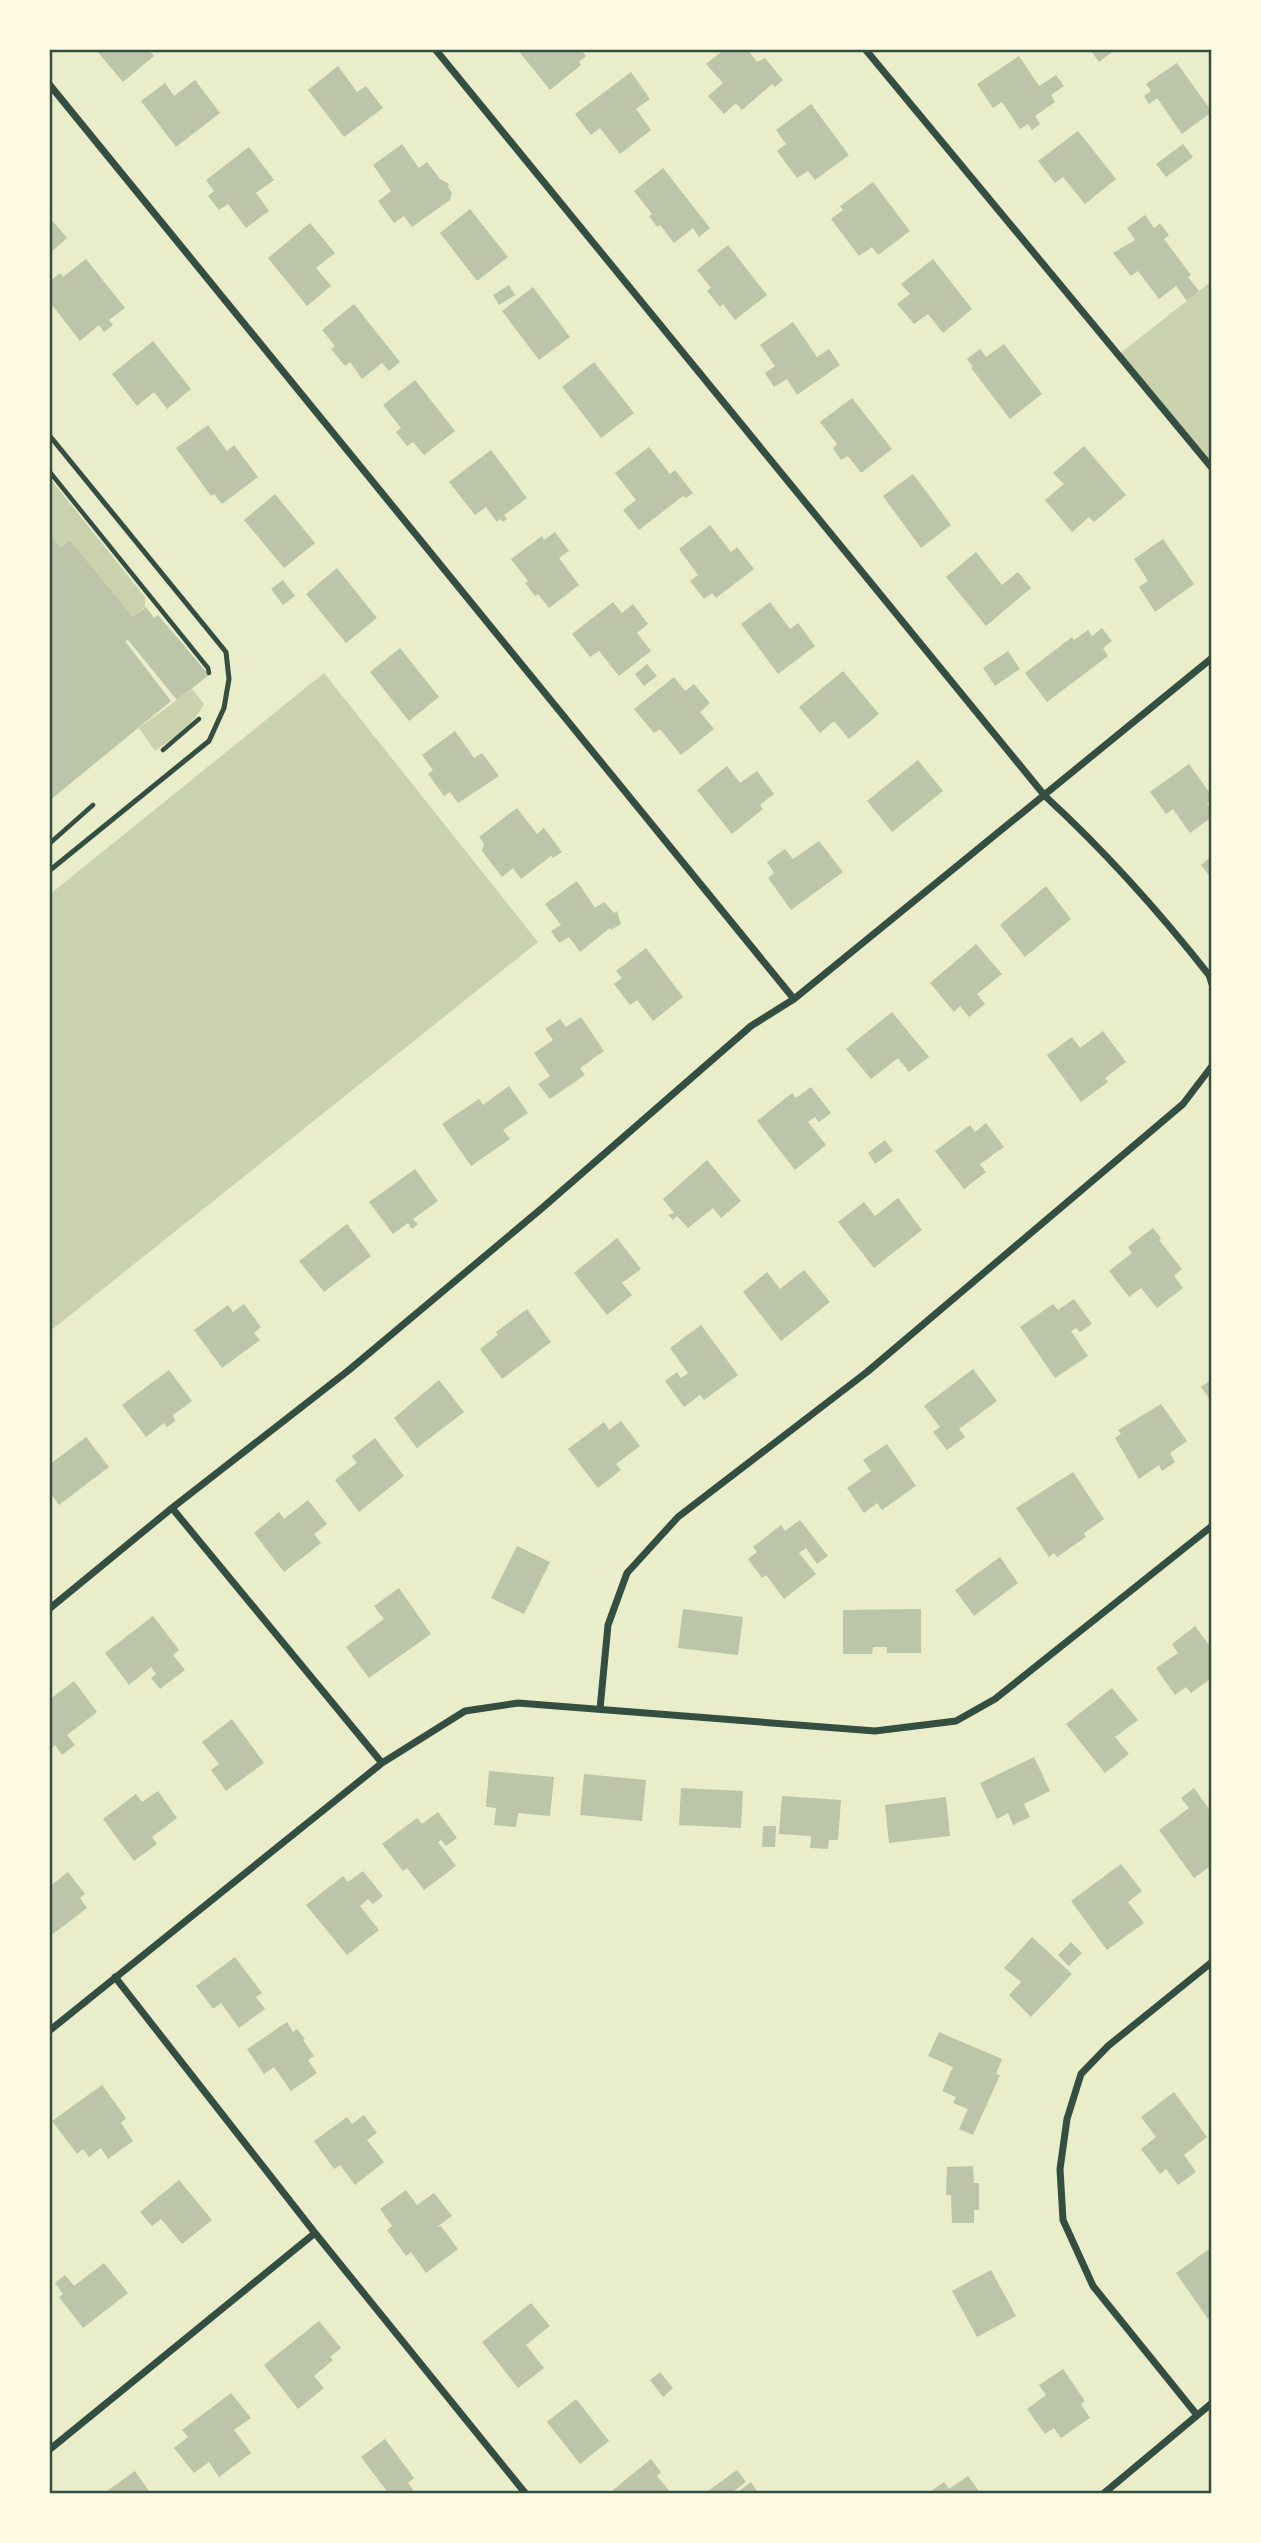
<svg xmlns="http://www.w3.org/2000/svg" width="1261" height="2543" font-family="Signika,sans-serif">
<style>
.green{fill:#cad2ad}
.building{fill:#bcc5a7}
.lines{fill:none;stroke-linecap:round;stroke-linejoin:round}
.path{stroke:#344e41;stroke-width:4.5}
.service{stroke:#344e41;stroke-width:5}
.minor{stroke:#344e41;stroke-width:7}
.neatline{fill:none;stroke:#344e41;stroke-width:2.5}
</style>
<rect width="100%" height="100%" fill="#e9edc9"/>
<path class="green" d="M1212,281V468L1118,355Z
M49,477L145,597V607L133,617L70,540L60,547L49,532Z
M324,673L538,942L49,1332V895Z
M192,689L204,704C193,725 174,737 155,751L139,728Z"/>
<path class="building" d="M95,49H148L154,56L123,82Z
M517,49H580L586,56L579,62L581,65L550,90Z
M725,49H747L757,62L765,58L783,80L775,87L772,84L742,110L736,103L724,114L708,96L723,83L706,64Z
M1090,49H1116L1099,62Z
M1019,56L1039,86L1056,75L1064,86L1051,95L1055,102L1035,116L1040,124L1032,130L1028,124L1020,129L1002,102L993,108L977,84Z
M1177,63L1212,112L1182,134L1157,98L1149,104L1144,96L1151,91L1146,84Z
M338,66L357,92L366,86L383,108L344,137L308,90Z
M631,72L650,99L636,109L651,130L620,154L600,128L591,135L575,114Z
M195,80L220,113L176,147L141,101L165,83L174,96Z
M811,104L849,155L815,180L808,171L797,178L777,151L786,144L776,130Z
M1078,131L1116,179L1085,204L1063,177L1055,183L1038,161Z
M402,144L419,168L427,162L440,179L449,184L448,187L452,193L450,200L412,227L404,216L394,223L378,201L391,191L373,165Z
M1183,144L1193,157L1166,177L1156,164Z
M249,147L274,180L256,193L269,211L246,228L228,204L219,210L208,196L214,191L206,180Z
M663,168L710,228L699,237L693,228L674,243L660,225L657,227L649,216L652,214L634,191Z
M873,182L910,231L878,255L872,247L859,256L831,219L843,210L840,206Z
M470,209L508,257L477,281L440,233Z
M1145,215L1154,228L1160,223L1169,235L1164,239L1191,275L1188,277L1199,291L1187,301L1176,286L1159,299L1138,271L1131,276L1113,253L1135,240L1127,228Z
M49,217L67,238L49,254Z
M310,223L335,253L316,268L331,286L307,306L268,258Z
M728,245L767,295L735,320L723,304L720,307L707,291L711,288L697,270Z
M86,259L125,308L109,320L113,325L104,332L99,325L80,341L49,301V282L60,273L63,277Z
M933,259L972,309L943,333L928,314L914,324L897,304L910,294L901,284Z
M509,285L515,295L499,305L493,295Z
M533,287L570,337L539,360L502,311Z
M354,304L400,362L389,371L382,363L362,379L350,362L345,366L331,349L335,346L322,330Z
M793,322L817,357L829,349L840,365L797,395L787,379L774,387L765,373L775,366L760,345Z
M153,341L191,389L167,409L154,392L137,406L112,374Z
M1004,344L1042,394L1010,419L971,368L973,367L967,359L980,349L986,357Z
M594,362L634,413L601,438L562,387Z
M415,380L455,431L424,455L413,442L407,446L396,432L401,428L383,405Z
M852,398L892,449L861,473L848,456L841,460L833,448L837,444L820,422Z
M208,425L227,451L234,445L258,477L222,504L214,494L211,496L176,448Z
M1084,446L1126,495L1094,522L1089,517L1072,532L1045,500L1064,484L1053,473Z
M649,447L670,474L675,470L693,493L686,498L683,496L639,530L623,510L636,500L615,473Z
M491,450L527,498L504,515L507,519L503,522L500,519L497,522L486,507L475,515L449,482Z
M913,474L951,525L921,548L883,496Z
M275,494L315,543L284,568L244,520Z
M710,525L731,552L737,547L754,569L716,598L712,593L704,599L690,581L698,575L679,549Z
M49,532L60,547L70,540L133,617L146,607L154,618L158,615L209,675L177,700L128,640L125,641L171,701L49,801Z
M555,532L569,551L559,558L579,585L549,608L538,594L535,596L525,583L528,581L511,559L542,536L544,540Z
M1163,539L1194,584L1155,612L1139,587L1148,581L1134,559Z
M976,552L1002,585L1018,572L1031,588L986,626L946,577Z
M337,568L377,618L346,643L306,594Z
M283,580L295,596L283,605L271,589Z
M613,602L622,613L633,604L648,624L637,633L651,651L619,676L599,651L590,657L572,634Z
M770,602L790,629L798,623L815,646L778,674L741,624Z
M1102,628L1112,641L1103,648L1108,656L1047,702L1025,673L1072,637L1074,640L1088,630L1092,636Z
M400,648L439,697L409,721L370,672Z
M1008,651L1020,669L995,686L983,668Z
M647,664L657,676L644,686L635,674Z
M843,671L879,714L849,739L834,721L820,733L799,707Z
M674,677L685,691L694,684L710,703L700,712L714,729L681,755L660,729L654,733L634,709Z
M455,731L474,758L482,753L499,776L458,803L450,792L444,796L428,774L433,770L422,755Z
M918,760L943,791L892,832L867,801Z
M1189,764L1212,796V800L1207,804L1212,811V817L1190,833L1173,809L1166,814L1150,792Z
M727,766L740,783L757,771L774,794L760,805L763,809L732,834L697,790Z
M517,808L537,834L544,828L562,852L553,858L551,856L521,879L513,868L502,877L482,851L484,844L479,837Z
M819,841L843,872L791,910L768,878L774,873L767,862L785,849L793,859Z
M1212,856V879L1201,865Z
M577,881L595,908L604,902L614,913L617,911L621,924L611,930L610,928L580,952L569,937L559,943L551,931L561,925L545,904Z
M1046,886L1071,919L1025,957L1000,925Z
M976,944L1002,974L977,994L985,1004L969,1017L960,1006L954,1012L930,983Z
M646,948L683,997L653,1021L637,1000L630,1005L614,984L622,978L616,971Z
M892,1012L929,1057L909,1072L898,1058L871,1079L846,1049Z
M581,1017L604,1051L580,1068L585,1075L550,1099L538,1084L550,1076L534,1053L553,1040L545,1029L560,1019L566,1027Z
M1103,1031L1126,1062L1105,1078L1108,1082L1081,1102L1047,1055L1072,1037L1080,1048Z
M509,1086L528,1113L503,1130L510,1139L471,1166L442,1124L479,1099L483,1105Z
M811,1087L831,1113L819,1122L815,1117L808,1122L826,1145L795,1170L757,1121L792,1093L796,1098Z
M986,1123L1004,1147L980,1164L986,1172L964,1189L935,1151L970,1125L975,1132Z
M885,1140L893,1151L875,1164L868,1153Z
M707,1160L741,1201L721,1218L713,1208L688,1228L677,1216L673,1220L668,1215L674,1213L663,1199Z
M415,1169L438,1201L413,1219L418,1224L412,1229L408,1223L393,1234L369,1202Z
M898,1198L922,1230L874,1268L838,1222L864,1202L875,1216Z
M347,1224L371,1256L324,1292L299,1261Z
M1153,1228L1161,1238L1159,1240L1182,1269L1174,1276L1183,1288L1157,1308L1141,1288L1129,1297L1109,1271L1132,1253L1128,1247Z
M617,1238L641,1269L622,1283L632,1295L607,1315L574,1273Z
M804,1270L830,1302L781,1341L743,1292L767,1272L780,1289Z
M1074,1299L1092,1324L1080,1332L1076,1328L1071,1331L1088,1356L1055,1378L1020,1327L1053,1304L1058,1310Z
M244,1304L261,1327L254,1333L260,1340L222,1368L194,1330L228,1305L233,1312Z
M527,1309L551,1342L502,1379L480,1349L498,1335L496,1332Z
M701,1325L738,1375L704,1400L700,1395L684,1407L665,1381L677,1372L681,1378L688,1373L670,1348Z
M973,1369L997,1401L959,1429L965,1437L947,1450L933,1432L940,1427L924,1406Z
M169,1370L192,1401L173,1415L175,1421L167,1427L164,1423L146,1437L122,1405Z
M1212,1379V1402L1201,1387Z
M439,1380L464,1412L417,1448L394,1418Z
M1161,1404L1187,1441L1170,1453L1175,1462L1162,1471L1159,1465L1139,1479L1115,1438L1121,1434L1118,1430Z
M621,1421L640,1446L616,1464L621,1470L598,1488L568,1449L604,1422L609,1430Z
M86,1437L109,1467L59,1505L49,1491V1465Z
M375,1438L404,1476L359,1512L335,1480L357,1463L352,1456Z
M887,1444L916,1486L882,1510L877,1503L864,1513L847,1488L871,1471L863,1460Z
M1073,1472L1104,1519L1084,1533L1086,1537L1057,1557L1054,1553L1049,1557L1016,1508Z
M308,1500L327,1524L314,1534L321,1543L284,1572L254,1533L279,1512L284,1519Z
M800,1520L828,1556L817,1564L806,1548L799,1553L816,1574L784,1599L766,1575L762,1578L748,1559L757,1552L753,1547L781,1525L785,1531Z
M517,1546L550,1562L524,1614L491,1598Z
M1000,1557L1018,1583L974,1616L955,1590Z
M399,1588L431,1634L369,1678L346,1647L384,1619L374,1606Z
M683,1609L743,1617L738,1655L678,1648Z
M921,1609V1653H887V1647H873L872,1654H843V1610Z
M153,1616L179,1650L173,1655L185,1670L160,1689L151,1678L156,1674L151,1667L129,1685L105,1653Z
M1195,1626L1212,1649V1678L1191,1693L1186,1687L1175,1695L1156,1668L1178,1653L1172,1644Z
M74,1681L97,1712L67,1735L75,1745L62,1755L55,1745L52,1748L49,1744V1700Z
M1112,1688L1138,1720L1115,1737L1129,1754L1105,1773L1066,1724Z
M232,1719L264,1763L226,1791L211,1770L219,1764L202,1742Z
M1034,1757L1050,1791L1024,1804L1030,1817L1013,1825L1008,1813L997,1819L980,1783Z
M489,1771L554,1777L550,1816L518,1813L516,1827L494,1825L496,1808L486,1807Z
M584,1774L646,1780L642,1821L580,1815Z
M681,1788L743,1791L741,1828L679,1825Z
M1194,1788L1212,1813V1865L1194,1878L1159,1830L1189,1808L1181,1798Z
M158,1791L177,1818L152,1837L157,1844L134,1861L103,1819L136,1794L142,1802Z
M782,1796L841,1800L838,1840H829L828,1849L810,1848L811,1836L779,1834Z
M946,1797L950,1836L889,1843L885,1805Z
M438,1812L457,1838L446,1846L441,1840L438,1842L456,1866L424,1890L407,1868L403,1871L382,1844L417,1818L422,1824Z
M763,1826H776L775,1847H762Z
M1121,1864L1142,1891L1128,1902L1144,1923L1107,1950L1071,1901Z
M363,1871L383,1896L373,1904L368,1899L360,1906L379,1930L347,1955L306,1905L343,1876L348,1882Z
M68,1872L85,1894L80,1898L87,1908L53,1934L49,1928V1887Z
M1032,1937L1072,1974L1031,2017L1009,1995L1021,1982L1004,1968Z
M1071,1942L1082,1953L1069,1966L1058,1955Z
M235,1957L262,1993L256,1997L265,2009L239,2028L221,2003L213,2009L196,1986Z
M287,2022L293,2032L297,2029L305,2039L303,2040L314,2056L308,2060L317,2073L291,2091L274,2067L264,2074L247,2049Z
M939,2032L1002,2059L996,2074L1000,2075L973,2135L959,2129L968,2109L953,2103L956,2097L942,2091L953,2067L928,2056Z
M102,2085L126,2118L121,2123L133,2141L108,2159L101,2148L89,2157L83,2149L77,2154L52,2121Z
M1174,2092L1207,2137L1184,2155L1196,2172L1178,2185L1166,2169L1160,2174L1141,2149L1156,2137L1141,2117Z
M364,2115L377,2133L367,2140L384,2162L355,2185L340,2165L334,2169L314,2141L347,2117L352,2124Z
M973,2166L974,2183H979V2210H974V2223H952L951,2195H946L947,2167Z
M179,2180L212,2220L182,2244L161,2219L152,2226L140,2212Z
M406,2190L417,2205L434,2193L452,2216L437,2227L441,2226L458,2249L426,2273L411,2252L406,2256L387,2230L392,2226L380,2209Z
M1209,2249L1212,2254V2316L1208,2319L1176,2273Z
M104,2263L128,2293L83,2328L59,2297L63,2294L55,2283L65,2275L74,2286Z
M991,2270L1016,2316L977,2337L952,2291Z
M531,2303L550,2326L526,2345L544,2368L518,2388L482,2342Z
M319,2321L341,2348L330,2357L333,2360L314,2376L324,2388L298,2409L264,2365Z
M1063,2369L1085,2401L1081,2404L1090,2418L1061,2438L1054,2428L1045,2434L1027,2409L1046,2395L1039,2385Z
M660,2372L673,2388L663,2397L650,2380Z
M231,2393L251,2418L234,2430L251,2453L219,2477L209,2462L194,2473L174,2448L188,2437L182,2430Z
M576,2399L609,2441L580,2464L547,2422Z
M385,2439L414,2478L408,2483L416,2494H389L361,2457Z
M651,2459L661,2472L657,2476L672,2494H608Z
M737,2470L746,2482L730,2494H710L708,2491Z
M135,2471L151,2494H103Z
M968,2476L981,2494H927L944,2482L949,2489Z
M751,2482L759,2494H735Z"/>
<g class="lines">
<path class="path" d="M49,471L208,668L209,673
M163,750L199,719
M49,844L93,805"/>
<path class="service" d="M49,435L226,652L229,679L224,708L209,741L49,871"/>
<path class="minor" d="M435,49L1045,796C1107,853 1157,909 1209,975L1212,984
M865,49L1212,468
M49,84L794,999
M172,1508L382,1763
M49,1609L172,1508L349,1370L541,1209L751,1026L794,999L1212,658
M600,1709L608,1625L627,1573L678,1517L867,1372L1183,1104L1212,1066
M115,1977L315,2233L526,2494
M49,2031L382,1763L465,1711L518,1703L875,1731L956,1721L995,1699L1212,1526
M1197,2415L1093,2286L1063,2220L1060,2169L1067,2119L1081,2074L1108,2046L1212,1962
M49,2450L315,2233
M1103,2494L1212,2403"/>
</g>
<rect width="1261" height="2543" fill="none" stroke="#fefae0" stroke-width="102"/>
<rect x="51" y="51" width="1159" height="2441" class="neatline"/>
</svg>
